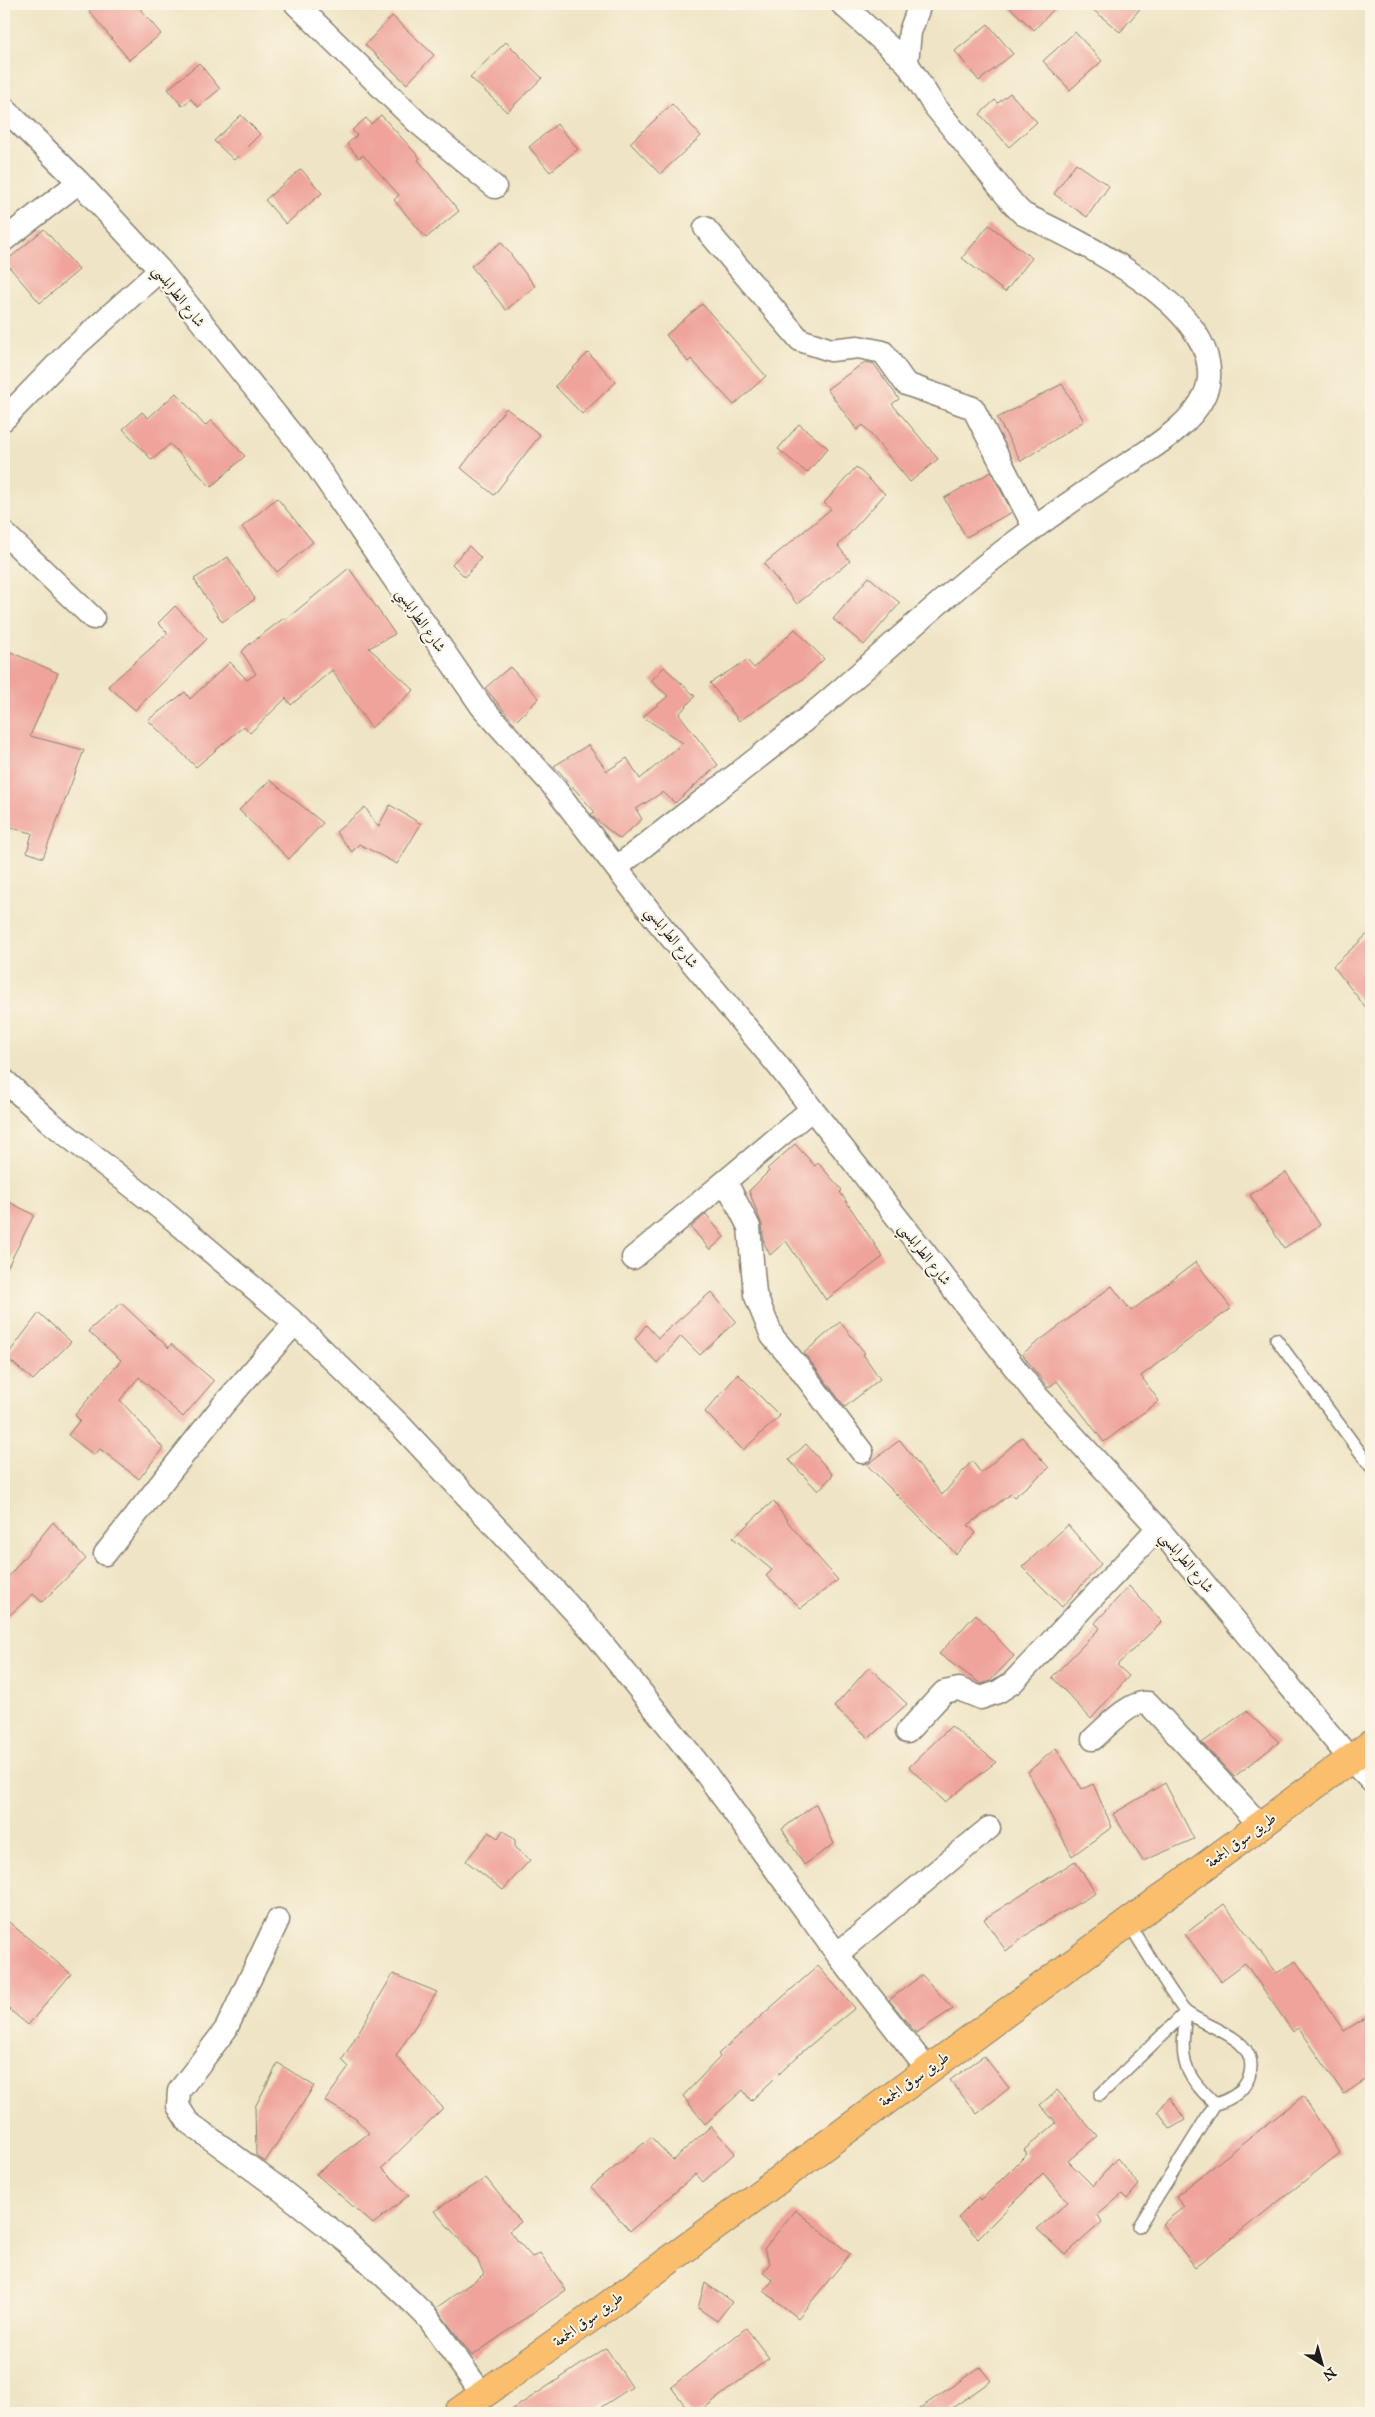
<svg xmlns="http://www.w3.org/2000/svg" width="1375" height="2417" font-family="'IM FELL Great Primer',Amiri,serif">
<style>
.building{fill:#efa39b}
.lines{fill:none;stroke-linecap:round;stroke-linejoin:round}
.service-casing{stroke:#868070;stroke-width:14}
.minor-casing{stroke:#868070;stroke-width:25}
.primary-casing{stroke:#868070;stroke-width:30}
.service{stroke:#fff;stroke-width:11}
.minor{stroke:#fff;stroke-width:22}
.primary{stroke:#fabe6d;stroke-width:28}
.labels{text-anchor:middle;dominant-baseline:central;stroke-width:4;stroke-linejoin:round;paint-order:stroke}
.street-label{font-size:15px;fill:#1c1c1c;stroke:#fcf5e5}
</style>
<rect width="100%" height="100%" fill="#fcf5e5"/>
<filter id="ink" filterUnits="userSpaceOnUse"><feTurbulence type="fractalNoise" baseFrequency=".02" numOctaves="2"/><feDisplacementMap in="SourceGraphic" scale="10" xChannelSelector="R" yChannelSelector="G"/><feConvolveMatrix kernelMatrix="1 2 1 2 8 2 1 2 1" color-interpolation-filters="sRGB"/></filter>
<filter id="wash" filterUnits="userSpaceOnUse"><feTurbulence type="fractalNoise" baseFrequency=".0096" numOctaves="4" result="noise"/><feDisplacementMap in="SourceGraphic" scale="20" xChannelSelector="R" yChannelSelector="G"/><feGaussianBlur stdDeviation="1.12" result="paint"/><feColorMatrix in="noise" values="0 0 0 0 0 0 0 0 0 0 0 0 0 0 0 0 0 1.4 0 .05"/><feComposite in="paint" operator="in"/></filter>
<g filter="url(#wash)">
<rect width="100%" height="100%" fill="#efe4c5"/>
<g id="blocks">
<path class="building" d="M98,4H136L161,34L129,60L89,11Z
M1006,4H1059L1034,30Z
M1086,4H1144L1120,32Z
M392,16L434,55L407,84L365,45Z
M988,24L1013,54L979,81L955,51Z
M1075,32L1102,61L1070,90L1043,61Z
M506,42L542,78L507,112L470,77Z
M199,63L220,89L198,107L191,99L182,106L168,89Z
M1010,93L1037,122L1009,147L980,114L995,100L998,103Z
M672,104L701,136L660,174L630,143Z
M241,115L260,134L234,160L214,141Z
M381,115L420,158L418,160L459,211L426,238L394,200L399,195L363,155L359,158L347,144L357,135L352,130L366,118L371,124Z
M557,124L578,149L550,172L529,147Z
M1076,163L1109,186L1087,217L1054,194Z
M301,169L322,193L286,224L265,200Z
M989,225L1032,258L1005,292L962,258Z
M44,229L79,270L40,303L5,262Z
M501,242L535,286L506,310L471,266Z
M702,304L766,376L734,405L691,359L688,362L666,335Z
M588,353L616,382L582,414L555,386Z
M865,362L874,364L899,399L892,404L938,459L910,482L863,425L857,430L827,389Z
M1062,384L1084,421L1021,461L997,418Z
M176,393L205,426L211,420L245,456L211,487L170,444L152,460L123,429L142,412L148,418Z
M506,408L540,435L494,495L461,468Z
M799,424L828,448L807,473L778,449Z
M856,467L885,494L838,546L850,561L797,604L764,564L831,509L824,503Z
M991,472L1012,512L966,537L944,498Z
M277,498L313,542L277,572L242,527Z
M469,546L481,558L465,577L452,564Z
M228,557L255,599L222,622L194,579Z
M349,568L395,634L369,648L414,690L371,728L332,670L291,705L286,698L250,733L244,726L196,767L148,720L185,692L190,699L230,662L247,680L256,674L242,652L246,647L284,618L285,620Z
M869,577L900,603L864,645L833,619Z
M175,606L207,639L135,710L108,686L168,633L158,623Z
M795,629L824,659L803,679L739,721L710,683L747,660L754,668Z
M4,649L58,673L30,736L84,750L43,858L27,852L32,833L4,826Z
M510,667L539,698L514,723L485,688Z
M664,667L695,696L679,714L718,765L675,803L663,792L636,809L642,819L620,839L595,819L591,814L595,812L554,766L588,745L607,771L627,758L640,779L683,743L643,717L668,696L651,681Z
M270,780L323,823L289,859L239,810Z
M390,805L421,824L397,864L359,844L352,852L336,832L365,807L378,827Z
M1371,931V1014L1333,966Z
M795,1144L815,1166L818,1163L842,1190L840,1192L883,1257L826,1300L786,1241L770,1255L764,1243L762,1225L749,1191L769,1171L767,1169Z
M1286,1172L1320,1225L1284,1248L1250,1195Z
M4,1199L34,1215L4,1274Z
M706,1214L724,1237L710,1250L691,1227Z
M1196,1262L1231,1308L1141,1376L1159,1401L1104,1442L1057,1381L1048,1388L1022,1354L1112,1286L1131,1311Z
M711,1292L736,1321L700,1355L681,1336L657,1363L635,1339L646,1325L658,1338Z
M121,1303L169,1348L171,1344L214,1381L183,1417L139,1377L120,1400L163,1448L139,1479L100,1449L94,1455L68,1435L80,1420L75,1415L121,1360L88,1331Z
M39,1313L71,1342L33,1380L6,1357Z
M840,1322L865,1353L863,1354L880,1379L845,1407L804,1353Z
M738,1374L780,1416L743,1450L705,1412Z
M1022,1437L1049,1468L1014,1497L1011,1494L968,1525L976,1533L956,1554L867,1465L900,1440L942,1495L972,1461L981,1473Z
M806,1444L833,1475L818,1491L789,1460Z
M773,1501L792,1527L838,1580L801,1608L766,1576L772,1570L733,1538Z
M53,1522L86,1559L42,1602L33,1594L4,1620V1582Z
M1068,1525L1101,1564L1062,1607L1022,1567Z
M1129,1586L1162,1622L1117,1665L1129,1676L1091,1719L1052,1677L1100,1628L1095,1623Z
M976,1614L1014,1656L990,1681L981,1684L939,1654Z
M869,1667L907,1704L869,1738L834,1707Z
M1246,1711L1279,1742L1234,1777L1202,1743Z
M951,1726L996,1762L945,1802L909,1767Z
M1056,1748L1082,1789L1093,1784L1112,1827L1072,1856L1028,1772Z
M1165,1783L1194,1839L1143,1861L1113,1814Z
M816,1804L834,1844L804,1865L782,1829Z
M503,1830L515,1840V1848L530,1860L503,1890L466,1861L489,1832L498,1838Z
M1075,1861L1096,1893L1037,1927L1006,1951L984,1919Z
M1224,1904L1277,1973L1296,1961L1344,2031L1365,2018L1371,2027V2076L1344,2094L1299,2028L1293,2032L1245,1963L1221,1981L1185,1934Z
M4,1918L71,1974L28,2025L4,2005Z
M818,1966L855,2008L802,2052L751,2101L743,2090L705,2124L683,2096L720,2057L718,2054Z
M393,1974L437,1992L396,2056L443,2108L382,2168L409,2195L373,2224L316,2174L369,2133L356,2119L325,2101L349,2067L342,2060Z
M922,1975L953,2009L916,2033L889,2000Z
M984,2056L1009,2088L977,2114L950,2080Z
M278,2063L314,2086L265,2162L256,2155L255,2107Z
M1057,2090L1097,2136L1068,2161L1093,2186L1117,2158L1139,2185L1127,2199L1122,2194L1098,2215L1102,2222L1065,2255L1037,2229L1068,2202L1043,2173L978,2238L958,2218L979,2197L981,2200L1027,2154L1024,2150L1056,2123L1040,2105Z
M1303,2096L1340,2153L1195,2267L1162,2224L1184,2207L1176,2196Z
M1170,2097L1185,2120L1170,2129L1158,2111Z
M711,2126L735,2153L703,2182L696,2174L630,2231L591,2187L651,2137L673,2160Z
M486,2178L521,2222L509,2231L532,2257L540,2253L566,2290L472,2356L436,2308L484,2274L477,2259L434,2211Z
M795,2210L850,2254L798,2318L764,2291L773,2280L763,2272L770,2263L764,2249Z
M705,2283L732,2302L717,2321L698,2308Z
M746,2328L769,2358L698,2413H691L671,2387Z
M606,2348L632,2387L592,2413H507Z
M980,2367L991,2381L945,2413H913Z"/>
</g>
</g>
<g filter="url(#ink)">
<use href="#blocks" fill-opacity="0" stroke="#868070" stroke-width="1"/>
<g class="lines">
<g class="service-casing">
<path id="service" d="M1276,1339L1371,1467
M1128,1922C1143,1947 1157,1970 1173,1994C1177,1999 1181,2008 1186,2012C1208,2029 1262,2038 1249,2077C1243,2093 1230,2100 1215,2104C1179,2070 1181,2058 1186,2012
M1100,2095L1186,2012
M1139,2226L1215,2104"/>
</g>
<g class="minor-casing">
<path id="minor" d="M296,4L417,122L495,187
M842,4L907,63
M4,108L79,182L160,270L313,461L482,707L553,786L658,922L776,1063L1037,1396L1158,1528L1351,1760L1371,1781
M705,228L800,340L831,350L858,347L883,352L906,384L973,408L1034,527
M4,240L79,182
M4,419L69,352L160,270
M4,533L93,618
M616,868C679,818 743,771 805,720C854,680 901,635 950,594C999,552 1051,515 1104,479C1138,456 1206,422 1209,378C1214,304 1079,241 1023,214L1014,205L933,104L907,63L910,32L920,4
M4,1080L50,1122L161,1209L295,1323L401,1426L539,1573L594,1633L701,1767L837,1954L927,2069
M726,1182L749,1227L755,1294L772,1336L800,1369L862,1452
M633,1258L812,1109
M105,1554L223,1405L295,1323
M907,1732L944,1692L959,1689L981,1698L998,1692L1012,1683L1158,1528
M1093,1739C1105,1728 1132,1699 1148,1703L1261,1826
M278,1920L226,2029L179,2091L178,2106L188,2122L281,2190L347,2242L413,2303L429,2319L482,2394
M837,1954L989,1828"/>
</g>
<g class="primary-casing">
<path id="primary" d="M457,2413L603,2309L1371,1744"/>
</g>
<use href="#service" class="service"/>
<use href="#minor" class="minor"/>
<use href="#primary" class="primary"/>
</g>
</g>
<g class="labels">
<g class="street-label">
<text transform="translate(179 296) rotate(52)">شارع الطرابلسي</text>
<text transform="translate(421 620) rotate(55)">شارع الطرابلسي</text>
<text transform="translate(672 937) rotate(51)">شارع الطرابلسي</text>
<text transform="translate(925 1254) rotate(52)">شارع الطرابلسي</text>
<text transform="translate(1187 1562) rotate(50)">شارع الطرابلسي</text>
<text transform="translate(1241 1840) rotate(-36)">طريق سوق الجمعة</text>
<text transform="translate(914 2079) rotate(-36)">طريق سوق الجمعة</text>
<text transform="translate(588 2319) rotate(-36)">طريق سوق الجمعة</text>
</g>
</g>
<rect width="1375" height="2417" fill="none" stroke="#fcf5e5" stroke-width="20"/>
<g transform="translate(1322 2364) rotate(143)" stroke="#fcf5e5" stroke-width="4" paint-order="stroke">
<path d="M0-4L9 19L0 12L-9 19Z" fill="#1c1c1c"/>
<text y="-8" font-size="14" font-weight="bold" text-anchor="middle" fill="#1c1c1c">N</text>
</g>
</svg>
